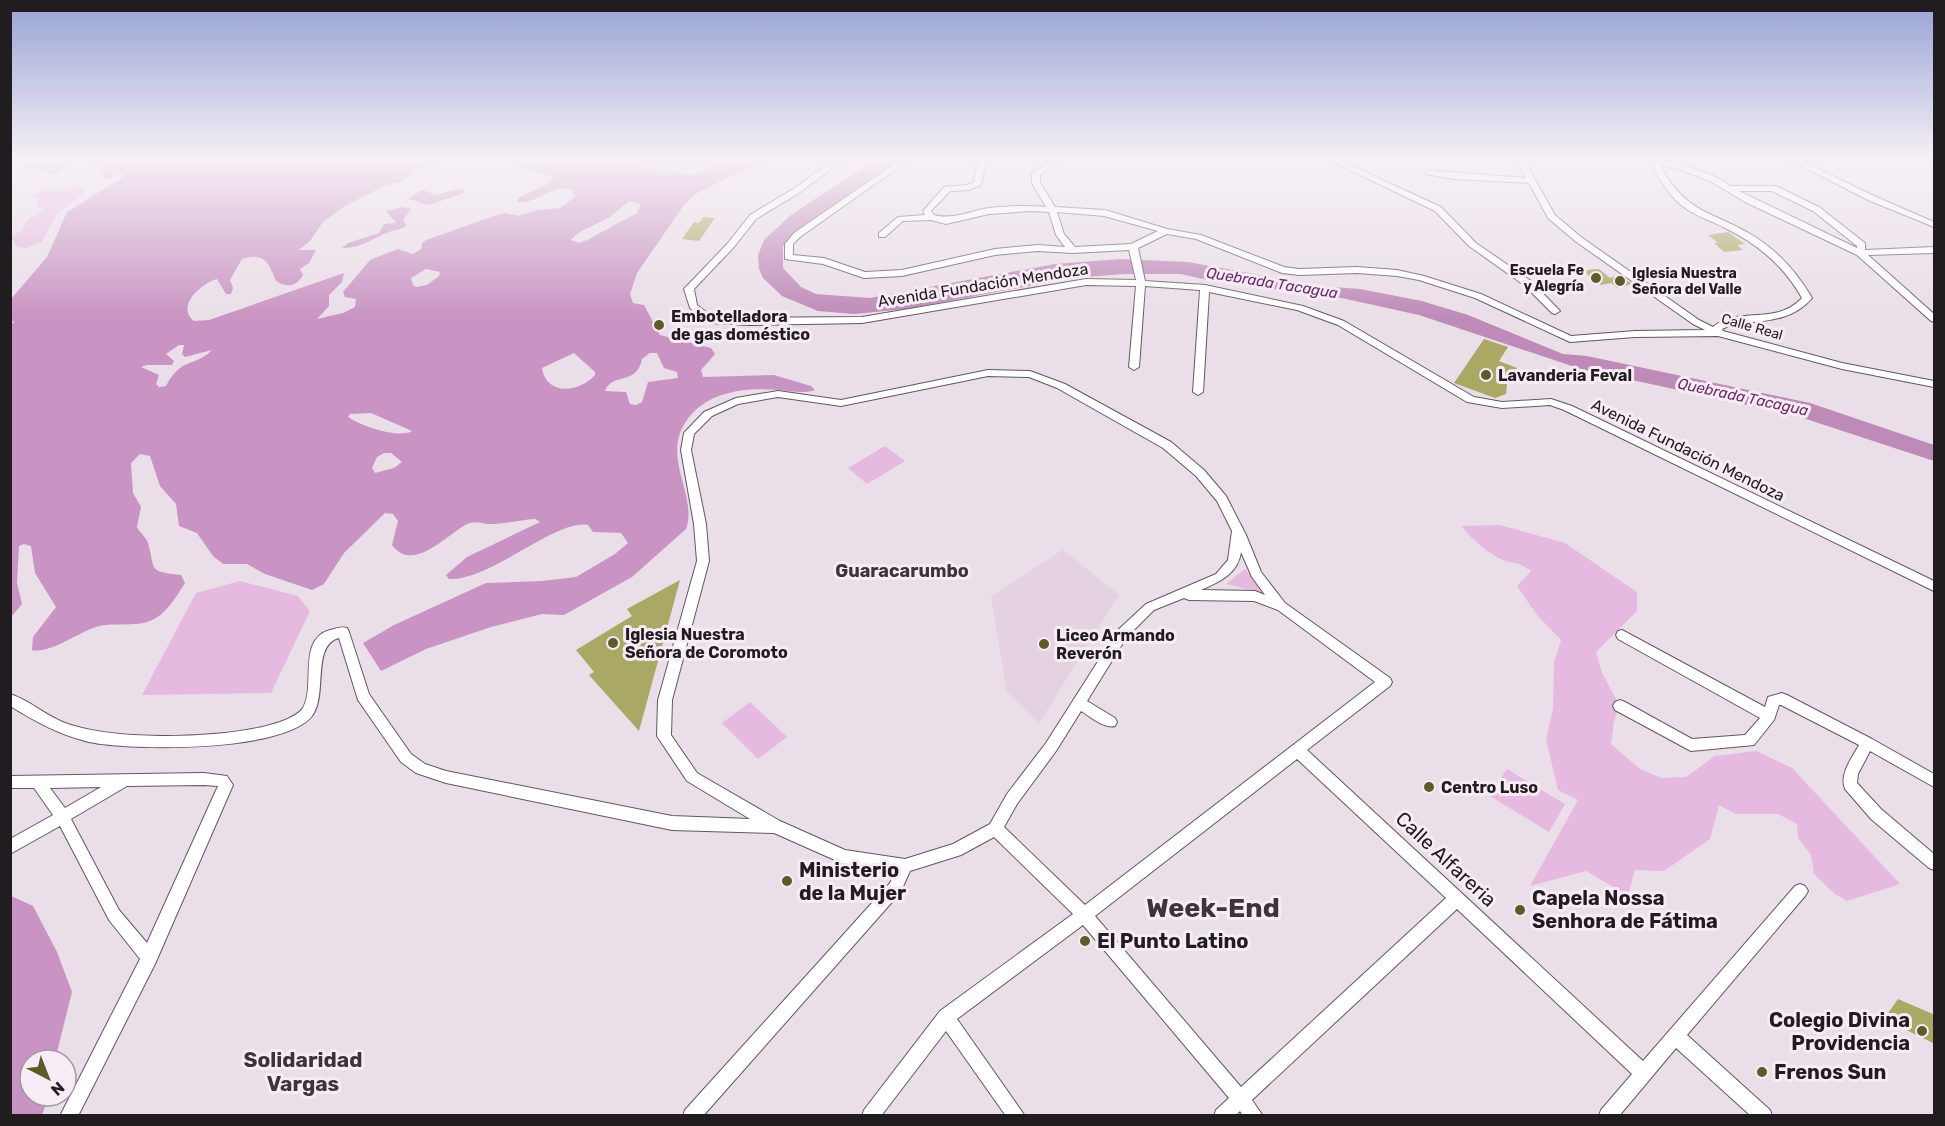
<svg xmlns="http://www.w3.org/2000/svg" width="1945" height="1126" font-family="Rubik,sans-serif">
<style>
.built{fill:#e4d2e1}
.green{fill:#e6b9e0}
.forest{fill:#c994c3;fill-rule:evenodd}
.water{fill:#be8ab8}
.building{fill:#a9a864}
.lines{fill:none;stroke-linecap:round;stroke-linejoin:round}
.minor-casing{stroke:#625760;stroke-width:2}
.minor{fill:#fff;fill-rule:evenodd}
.poi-dot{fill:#5d5b28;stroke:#f7ebf5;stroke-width:2}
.labels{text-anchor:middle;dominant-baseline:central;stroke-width:6;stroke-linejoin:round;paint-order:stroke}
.far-poi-label{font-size:14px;font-weight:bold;fill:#211c20;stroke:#f7ebf5;text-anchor:end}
.far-street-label{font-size:14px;fill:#211c20;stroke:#f7ebf5}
.far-water-label{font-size:15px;font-style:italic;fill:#6c2c67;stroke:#f7ebf5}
.street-label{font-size:16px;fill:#211c20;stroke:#f7ebf5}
.poi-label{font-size:16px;font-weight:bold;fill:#211c20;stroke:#f7ebf5;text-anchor:start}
.neighbourhood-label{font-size:18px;font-weight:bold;fill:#3c333b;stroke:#f7ebf5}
.near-street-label{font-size:20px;fill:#211c20;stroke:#f7ebf5}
.near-poi-label{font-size:20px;font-weight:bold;fill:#211c20;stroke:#f7ebf5;text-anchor:start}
.near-neighbourhood-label{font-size:21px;font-weight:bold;fill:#3c333b;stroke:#f7ebf5}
.near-district-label{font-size:27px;font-weight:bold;fill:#3c333b;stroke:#f7ebf5}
</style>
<rect width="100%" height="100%" fill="#eadee8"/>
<path class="built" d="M601,160H722L692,174Z
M1063,550L1119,595L1039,723L1007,692L991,596Z"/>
<path class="green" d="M74,184L86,192L56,214L42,242L27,248L17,247L11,237L21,231L27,220L45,210L37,207L38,201L33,195L46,189L62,191Z
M885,446L905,461L867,484L848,468Z
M1500,525L1565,543L1637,592V611L1596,652L1602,673L1620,706L1614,721L1611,744L1640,769L1661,778L1686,777L1715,756L1756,751L1792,768L1900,884L1847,901L1835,894L1814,874L1811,855L1798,838L1797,824L1778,814H1736L1719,805L1710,839L1664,871L1635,870L1628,895L1586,871L1530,886L1578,800L1558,790L1546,739L1553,709L1554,662L1561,640L1537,615L1517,586L1531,571C1517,560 1514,565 1501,559C1486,552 1472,539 1461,526Z
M1245,569L1267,594L1226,584Z
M240,581L298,596L310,611L271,693L142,695L196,593Z
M750,702L787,737L758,759L722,723Z
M1507,769L1565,804L1549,832L1490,796Z"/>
<path class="forest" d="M39,160H68L60,171L53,175L43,170L26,169L25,167Z
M90,160H442L419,168L400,182L386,185L345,206L323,222L310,241L299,250H316L309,263L300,269L303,275C296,287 287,288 276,281C269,263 264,252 242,259L230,280L233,288L231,294H226L217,279C202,283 175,306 194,321L209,320L344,273L342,282L329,295V306L317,319L343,313L355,307L356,299L345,297L343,292L370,260L398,249L413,254L421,249L422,243L426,240L494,216L505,213L519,216L537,210L560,208L575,197L572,189C549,185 536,205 517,202L518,198L547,184L555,177L530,171L511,160H600L692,175L724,160H764L695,194L684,205L637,273L630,294L633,303L644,305L660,335L711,348L715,354L701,370L703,377L774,375L811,386L815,390C805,394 790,391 779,390C745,387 705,391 685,423C662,459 698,496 686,529L632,577L564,615L542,614L491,627L426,649L381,671L363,643L394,625L486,583L542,581L576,577L615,554L628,543L621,533L593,532L588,525C556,519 490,581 449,579L446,575L467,557L540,522L535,519C520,520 504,524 489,524C482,524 476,521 470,523C452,528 415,576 392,545L398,521L393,514L385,513L344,553L324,584L312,590L265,574L247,564H223L213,556L197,533L179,526L176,504L160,486L150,456L140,454L131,463L133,493L141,507L137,527C140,533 146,537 148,543C156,571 147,571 181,575L185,583C177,595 169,610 156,618C138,629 115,621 96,627C77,633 50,654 32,650L33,637L56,607L35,573L31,546L24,544L19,546L17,583L22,604L11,617L10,324L14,323L11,319V299L47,257L67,212L122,178V173L105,180L99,165ZM629,201L641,204L637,213L587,240L579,243L571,240L578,233L610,217ZM426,269L440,272L439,276L427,285L417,287L413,285L411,278ZM179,345H184L182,354L185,357L212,350C195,367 181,357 166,386L159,387L156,384L159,375L141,367L147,365H172L174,361L166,354ZM574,353L595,372V375C579,393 546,396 542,368ZM650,353H657L664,368L677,372L678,378L648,382L642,402L636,405L630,404L626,392L605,391C612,372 637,386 642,359ZM371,413L412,431C399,439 361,426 348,417L350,414ZM384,453H391L402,462L394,468L375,473L372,468L377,457Z
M459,189L465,190L464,193L429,205L408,199L422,190L437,195Z
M402,207L411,209L403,221L407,225C400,231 397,229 389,232C373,238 360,249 342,248L348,243L379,233L384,224L396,223L386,211Z
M11,896L33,906L57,952L72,992L55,1060H30V1096H49L42,1115H11Z"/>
<path class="water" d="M875,160H902L801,227L783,246V268L801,287L816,294L870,298L1055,264L1121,259L1188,262L1320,286L1360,289L1422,301L1468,315L1563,354L1587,356L1810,403L1934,445V461L1794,415L1581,369L1419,315L1337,297L1216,282L1181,274H1124L1072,278L906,309L854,314L818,311L782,296L763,278L759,269L758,255L764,240L791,215Z"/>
<path class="building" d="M703,217L715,218L699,241L682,239L694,222L699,223Z
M1728,232L1745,244L1737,245L1743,250L1724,252L1714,243H1718L1708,235Z
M1594,269H1599L1610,278L1620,275L1632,284L1617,288L1611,283L1601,285L1583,271Z
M1484,339L1508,347L1499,361L1517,368L1507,383L1506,394L1495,398L1454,383Z
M680,580L639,731L589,675L594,672L576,650L632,616L627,609Z
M1898,999L1935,1015V1044L1884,1019Z"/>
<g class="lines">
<g class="minor-casing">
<path id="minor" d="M834,160H843L799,193L756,219L734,247L694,289L697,305L714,318L862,317L1086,279L1136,280L1129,250L1073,253L1038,251L995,255L902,276L864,278L823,264L785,259V244L794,233L900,160H909L800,237L793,244V255L824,258L865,272L902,270L995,249L1038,245L1065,247L1056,235L1049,212L1030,211L989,214L946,224L931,220L903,221L885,237H879V233L898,217L925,215L923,211L944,187L967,185L974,182L978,160H986L981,185L969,190L950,191L931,211L934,215C953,220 970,211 989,208C1008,206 1028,205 1046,207L1032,183V174L1051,160H1060L1040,175V183L1055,207L1105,210L1167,229L1201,235L1284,267L1299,269L1357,267L1397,270L1424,276L1481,294L1571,336L1635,331L1705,330L1693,324L1575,241L1548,218L1529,183L1454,179L1426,174V170L1526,178L1516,160H1524L1555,215L1581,237L1699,320L1713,327C1738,306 1776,326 1802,298C1784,266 1758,244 1725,228C1710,220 1694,216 1681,205C1667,193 1657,176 1649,160H1660L1687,166L1716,177L1731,186H1776L1819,207L1865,243V250L1934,247V253L1868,255L1934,314V322L1931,321L1857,255L1745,202L1710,181L1681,170L1660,165C1686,214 1710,210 1752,235C1778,251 1797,272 1812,298C1792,322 1762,321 1733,324L1722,329L1723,331L1842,363L1934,381V387L1842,369L1718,336L1635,337L1570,342L1475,298L1419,280L1397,276L1357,273L1299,275L1282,273L1196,239L1167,234L1138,248L1145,281L1205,285L1303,306L1344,321L1474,397L1502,402L1551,399L1572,406L1934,581V591L1564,410L1550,405L1502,408L1467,402L1338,325L1297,310L1209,292L1203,392L1198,395L1193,392L1200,290L1145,286L1139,367L1134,370L1129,367L1136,286L1086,285L862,323L750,325L709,323L690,308L684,289L728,243L750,215L793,189ZM1739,191H1772L1813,211L1857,246V248ZM1057,212L1104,216L1158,231L1131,244L1075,247L1064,234Z
M1329,160H1339L1441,207L1476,243L1531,281L1560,311L1555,314L1552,313L1524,285L1469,246L1435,211Z
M1790,160H1800L1874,196L1934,222V227L1868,200Z
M988,370L1030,371L1065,384L1171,442L1204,470L1226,496L1246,535L1261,572L1285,603L1390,678L1392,682L1390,686L1307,750L1643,1061L1795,886L1800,884L1805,886L1808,891L1805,896L1687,1035L1770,1110L1772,1116H1751L1676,1048L1619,1116H1599L1601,1110L1632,1074L1457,909L1252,1100L1263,1116H1243L1240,1111L1235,1116H1214L1216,1110L1229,1098L1083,925L957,1019L1025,1116H1006L946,1031L881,1116H862L864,1110L940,1011L1073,914L994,837L961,855L910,871L900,893L703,1116H683L685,1110L890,883L895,872L844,864L774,833L672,830L446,783L416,773L401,762L358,700L339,638C311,645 328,696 312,716C284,752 132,751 89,742C60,735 36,722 10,706V694C32,701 49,719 71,725C122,741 230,739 280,722C288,719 298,715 303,708C316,686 297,639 330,630C336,629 341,626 347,628L349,632L369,694L411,754L425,764L446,771L672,816L750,819L687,781L657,736L658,700L697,561L694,524L681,450L684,433L704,412L736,398L778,391L841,400ZM988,376L1029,377L1057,388L1163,448L1196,476L1217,501L1232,531L1228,560L1216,574L1146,604L1118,630L1046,743L1007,794L990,824L953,844L905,859L845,850L780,821L697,773L671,735L672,700L709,561L706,524L691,450L694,434L712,416L738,404L778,397L841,406ZM1241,552L1252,577L1265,595L1255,591L1201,590C1219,582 1238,574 1241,552ZM1184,598L1189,600L1254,601L1278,610L1375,682L1085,905L1004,827L1017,804L1056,751L1081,711C1091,717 1104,729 1115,726L1117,722L1115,718L1087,701L1126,638L1154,610ZM1297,759L1446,898L1241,1087L1095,916Z
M1622,630L1765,707L1768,697L1782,693L1787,695L1872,739L1934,774V787L1870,751L1858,774L1857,783L1881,809L1934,854V870L1929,868L1871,819L1845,789C1839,774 1852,758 1859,745L1781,705H1779L1774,720L1754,745L1691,751L1615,710L1613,706L1615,702L1620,700L1625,702L1692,739L1745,735L1760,718L1618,639L1616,635L1618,631Z
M204,773L227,776L233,785L155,964L78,1116H60L140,959L109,920L60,826L10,854V839L53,815L34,788H10V776ZM204,785L218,786L147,943L119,910L71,819L127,786ZM101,787L65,808L50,788Z"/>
</g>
<use href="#minor" class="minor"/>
</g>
<linearGradient id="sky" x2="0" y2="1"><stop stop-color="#97a3d5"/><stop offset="0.5" stop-color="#f6f0f5"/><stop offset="1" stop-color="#f6f0f5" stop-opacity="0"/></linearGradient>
<rect width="1945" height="318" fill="url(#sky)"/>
<g class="poi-dot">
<circle cx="1596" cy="278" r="6"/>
<circle cx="1620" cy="281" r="6"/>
<circle cx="659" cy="325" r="6"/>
<circle cx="1486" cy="375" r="6"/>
<circle cx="613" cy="643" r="6"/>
<circle cx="1044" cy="644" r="6"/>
<circle cx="1429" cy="787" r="6"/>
<circle cx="787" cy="881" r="6"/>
<circle cx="1520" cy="910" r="6"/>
<circle cx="1085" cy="941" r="6"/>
<circle cx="1922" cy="1031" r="6"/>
<circle cx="1762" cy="1072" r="6"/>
</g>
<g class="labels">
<g class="far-poi-label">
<text x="1584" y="270">Escuela Fe<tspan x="1584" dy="16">y Alegría</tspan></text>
<text x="1632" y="273" text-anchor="start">Iglesia Nuestra<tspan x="1632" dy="16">Señora del Valle</tspan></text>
</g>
<g class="far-street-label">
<text transform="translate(1752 327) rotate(16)">Calle Real</text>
</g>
<g class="far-water-label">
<text transform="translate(1272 283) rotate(9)">Quebrada Tacagua</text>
<text transform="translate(1743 397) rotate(12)">Quebrada Tacagua</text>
</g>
<g class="street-label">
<text transform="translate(983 285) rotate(-9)">Avenida Fundación Mendoza</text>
<text transform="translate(1688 450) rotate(26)">Avenida Fundación Mendoza</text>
</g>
<g class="poi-label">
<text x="671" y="316">Embotelladora<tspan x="671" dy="18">de gas doméstico</tspan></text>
<text x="1498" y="375">Lavanderia Feval</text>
<text x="625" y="634">Iglesia Nuestra<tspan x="625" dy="18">Señora de Coromoto</tspan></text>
<text x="1056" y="635">Liceo Armando<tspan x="1056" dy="18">Reverón</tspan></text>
<text x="1441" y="787">Centro Luso</text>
</g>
<g class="neighbourhood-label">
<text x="902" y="571">Guaracarumbo</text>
</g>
<g class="near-street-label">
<text transform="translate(1446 859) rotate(43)">Calle Alfareria</text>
</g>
<g class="near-poi-label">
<text x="799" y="870">Ministerio<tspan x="799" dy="23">de la Mujer</tspan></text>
<text x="1532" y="898">Capela Nossa<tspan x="1532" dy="23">Senhora de Fátima</tspan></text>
<text x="1097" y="941">El Punto Latino</text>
<text x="1910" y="1020" text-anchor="end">Colegio Divina<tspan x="1910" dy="23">Providencia</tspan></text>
<text x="1774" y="1072">Frenos Sun</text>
</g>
<g class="near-neighbourhood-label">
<text x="303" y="1059">Solidaridad<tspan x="303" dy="24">Vargas</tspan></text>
</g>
<g class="near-district-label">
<text x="1213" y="908">Week-End</text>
</g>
</g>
<rect width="1945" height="1126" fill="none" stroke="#211c20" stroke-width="24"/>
<g transform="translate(48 1078) rotate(138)"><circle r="28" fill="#f7ebf5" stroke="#a198a0" stroke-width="1.5"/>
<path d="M0-4.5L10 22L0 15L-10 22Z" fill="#5d5b28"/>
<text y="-9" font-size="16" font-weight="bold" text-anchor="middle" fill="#211c20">N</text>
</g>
</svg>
